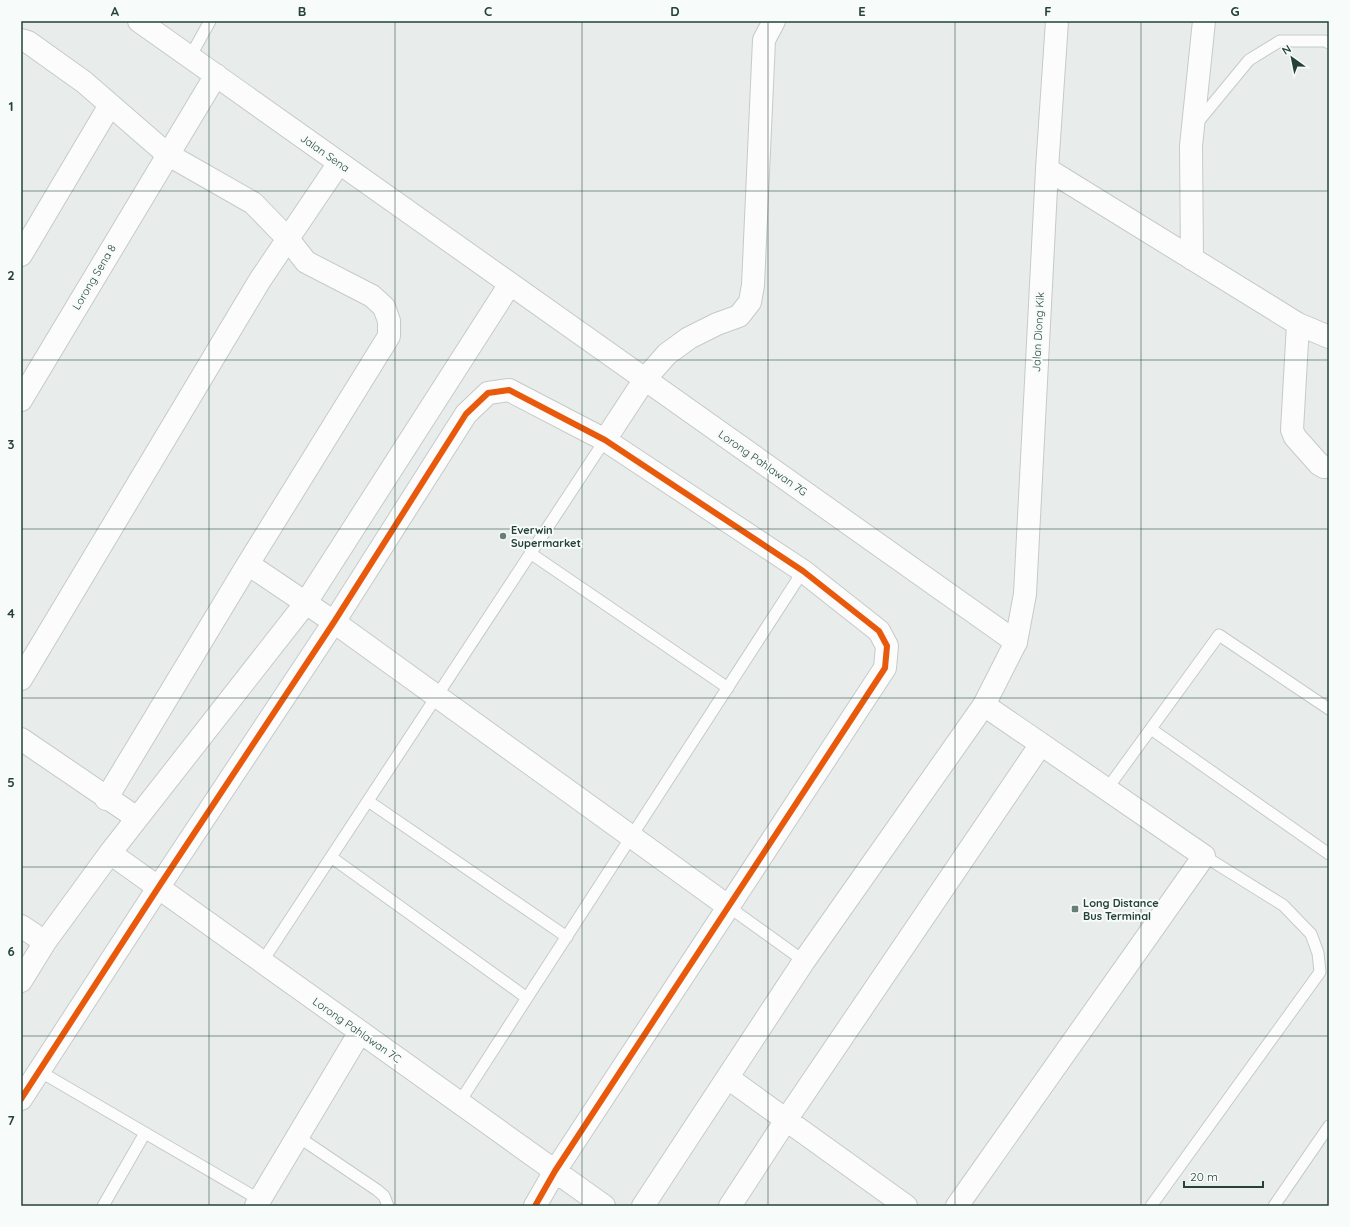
<svg xmlns="http://www.w3.org/2000/svg" width="1350" height="1227" font-family="Quicksand,sans-serif">
<style>
.lines{fill:none;stroke-linecap:round;stroke-linejoin:round}
.service-casing{stroke:#c5cac8;stroke-width:13}
.minor-casing{stroke:#c5cac8;stroke-width:24}
.tertiary-casing{stroke:#c5cac8;stroke-width:24}
.service{stroke:#fcfcfc;stroke-width:11}
.minor{stroke:#fcfcfc;stroke-width:22}
.tertiary{stroke:#fcfcfc;stroke-width:22}
.cycleway-casing{stroke:#f7fbf9;stroke-width:8}
.cycleway{stroke:#e8590c;stroke-width:6}
.grid{fill:none;stroke:#24423a;stroke-width:1;stroke-opacity:0.55}
.poi-dot{fill:#697e78;stroke:#f7fbf9;stroke-width:1.5}
.labels{text-anchor:middle;dominant-baseline:central;stroke-width:4;stroke-linejoin:round;paint-order:stroke}
.street-label{font-size:11px;fill:#24423a;stroke:#f7fbf9}
.poi-label{font-size:11px;font-weight:bold;fill:#24423a;stroke:#f7fbf9;text-anchor:start}
.neatline{fill:none;stroke:#24423a;stroke-width:1.5}
.grid-label{font-size:13px;text-anchor:middle;font-weight:bold;fill:#24423a}
</style>
<rect width="100%" height="100%" fill="#e8edeb"/>
<g class="lines">
<g class="service-casing">
<path id="service" d="M190,57L210,21
M1197,123L1249,60L1280,41H1325L1329,43
M530,553L728,688
M1151,729L1329,854
M1107,789L1219,635L1329,709
M368,801L567,937
M331,857L527,998
M729,907L804,961
M262,962L605,440
M39,1071L260,1200
M459,1103L803,571
M297,1136L377,1190L384,1196L388,1206
M103,1206L145,1133
M1151,1206L1320,972L1318,953L1311,934L1283,905L1204,856
M1274,1206L1329,1126"/>
</g>
<g class="minor-casing">
<path id="minor" d="M21,40L28,42L84,82L167,154L253,203L288,239L306,262L372,296L384,307L389,321V336L248,564L106,799
M1047,169L1298,324L1329,337
M21,255L110,105
M1192,259L1191,146L1204,21
M1298,324L1292,430L1295,437L1319,464L1324,467H1329
M21,400L216,75
M605,440L645,379L667,354L689,338L717,324L739,316L750,302L753,285L764,40L774,21
M248,564L334,622L729,907
M1016,642L1025,594L1047,169L1057,21
M21,679L260,280L339,163
M21,739L137,818
M110,853L604,1206
M21,926L45,942
M21,981L45,942L110,853L305,604L510,284
M728,1078L906,1206
M21,1099L158,888L334,622L466,414L488,393L509,390L605,440L803,571L879,631L887,646L885,668L555,1171L535,1206
M256,1206L360,1032
M730,1206L786,1120L1041,744
M957,1206L1204,856L984,705"/>
</g>
<g class="tertiary-casing">
<path id="tertiary" d="M139,21L1016,642L984,705L804,961L643,1206"/>
</g>
<use href="#service" class="service"/>
<use href="#minor" class="minor"/>
<use href="#tertiary" class="tertiary"/>
<g class="cycleway-casing">
<path id="cycleway" d="M21,1099L158,888L334,622L466,414L488,393L509,390L605,440L803,571L879,631L887,646L885,668L555,1171L535,1206"/>
</g>
<use href="#cycleway" class="cycleway"/>
</g>
<path class="grid" d="M209,21V1206M395,21V1206M582,21V1206M768,21V1206M955,21V1206M1141,21V1206M21,191H1329M21,360H1329M21,529H1329M21,698H1329M21,867H1329M21,1036H1329"/>
<g class="poi-dot">
<circle cx="503" cy="536" r="4"/>
<rect x="1071" y="905" width="8" height="8" rx="2"/>
</g>
<g class="labels">
<g class="street-label">
<text transform="translate(325 153) rotate(35)">Jalan Sena</text>
<text transform="translate(94 277) rotate(-59)">Lorong Sena 8</text>
<text transform="translate(1038 332) rotate(-87)">Jalan Diong Kik</text>
<text transform="translate(763 463) rotate(35)">Lorong Pahlawan 7G</text>
<text transform="translate(357 1030) rotate(35)">Lorong Pahlawan 7C</text>
</g>
<g class="poi-label">
<text x="511" y="530">Everwin<tspan x="511" dy="13">Supermarket</tspan></text>
<text x="1083" y="903">Long Distance<tspan x="1083" dy="13">Bus Terminal</tspan></text>
</g>
</g>
<rect width="1350" height="1227" fill="none" stroke="#f7fbf9" stroke-width="44"/>
<g transform="translate(1292 58) rotate(327)" stroke="#f7fbf9" stroke-width="3" paint-order="stroke">
<path d="M0-3L7 15L0 10L-7 15Z" fill="#24423a"/>
<text y="-6" font-size="11" font-weight="bold" text-anchor="middle" fill="#24423a">N</text>
</g>
<path d="M1184 1181v6h79v-6" fill="none" stroke="#24423a" stroke-width="2"/>
<text x="1190" y="1181" font-size="12" fill="#24423a" stroke="#f7fbf9" stroke-width="3" paint-order="stroke">20 m</text>
<rect x="22" y="22" width="1306" height="1183" class="neatline"/>
<g class="grid-label">
<text x="115" y="16">A</text>
<text x="302" y="16">B</text>
<text x="488" y="16">C</text>
<text x="675" y="16">D</text>
<text x="862" y="16">E</text>
<text x="1048" y="16">F</text>
<text x="1235" y="16">G</text>
<text x="11" y="111">1</text>
<text x="11" y="280">2</text>
<text x="11" y="449">3</text>
<text x="11" y="618">4</text>
<text x="11" y="787">5</text>
<text x="11" y="956">6</text>
<text x="11" y="1125">7</text>
</g>
</svg>
